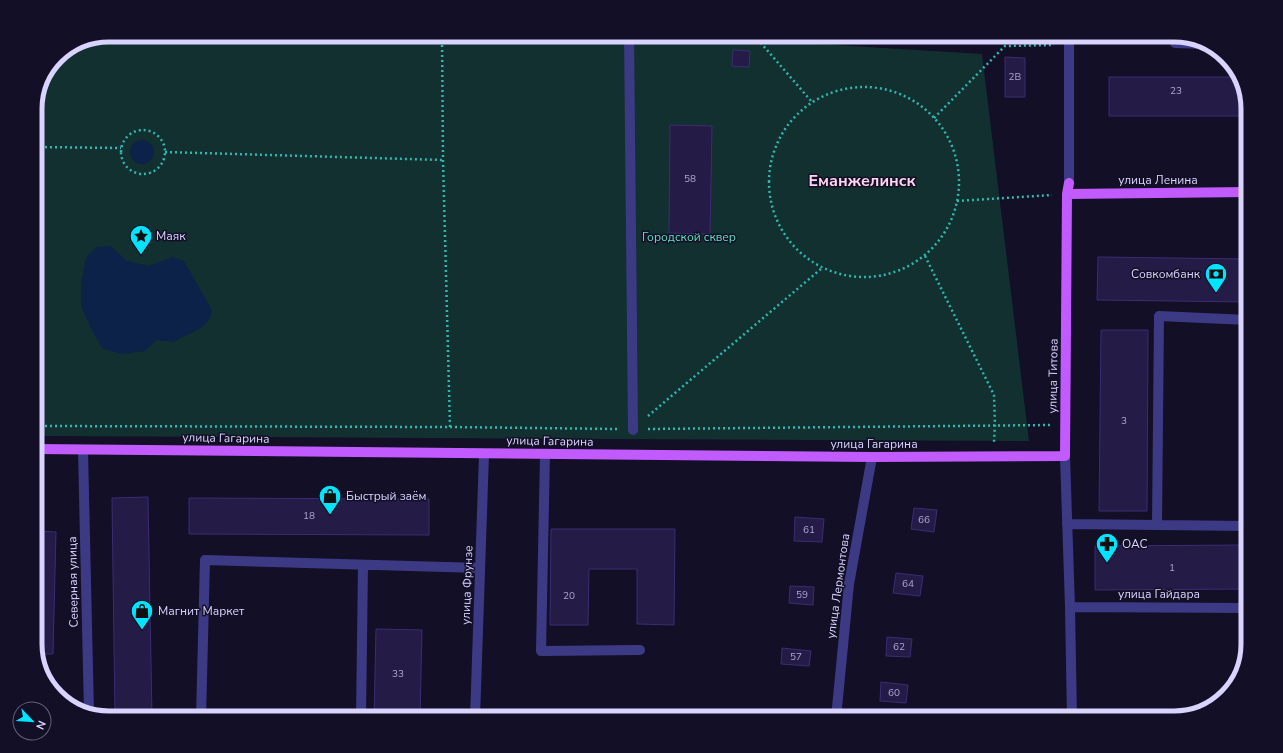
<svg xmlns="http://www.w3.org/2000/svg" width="1283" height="753" font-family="'Nunito Sans',sans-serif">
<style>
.green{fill:#12302f}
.water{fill:#0c2248}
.building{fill:#241b47;stroke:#3b2d73}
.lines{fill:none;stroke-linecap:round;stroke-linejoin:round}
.path{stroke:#2fb8b0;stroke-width:2.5;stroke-dasharray:2 3;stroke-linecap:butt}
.minor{stroke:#3d3a85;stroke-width:10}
.major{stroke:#c25bff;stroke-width:10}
.labels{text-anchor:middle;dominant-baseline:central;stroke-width:3;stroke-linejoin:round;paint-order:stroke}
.number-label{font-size:10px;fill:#aca6d1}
.street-label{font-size:12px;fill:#d9d4ff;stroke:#130f26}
.poi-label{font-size:12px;fill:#d9d4ff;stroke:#130f26;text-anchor:start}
.park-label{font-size:12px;fill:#5fe0c0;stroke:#130f26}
.district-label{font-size:16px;font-weight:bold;fill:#ffd6f0;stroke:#130f26}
.rim{fill:none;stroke:#d9d4ff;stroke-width:5}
</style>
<rect width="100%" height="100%" fill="#130f26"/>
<path class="green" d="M109,35H723V38L982,54L1029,441L35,436V104L57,56L81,41Z"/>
<path class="water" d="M130 152a12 12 0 1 1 24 0a12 12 0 1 1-24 0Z
M111,246L127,261L149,266L173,257L184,261L212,310L210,319L201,328L173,342L157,340L145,351L122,354L103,349L93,333L81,306V283L86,258L96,247Z"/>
<path class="building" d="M733,50L750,51L749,67L732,66Z
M1005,57L1025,58V97H1005Z
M1109,77H1240L1248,104V116H1109Z
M670,125L712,126L710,234L669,233Z
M1098,257L1248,259V302L1097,300Z
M1101,330H1148L1147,511H1099Z
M148,497L152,718H115L112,498Z
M189,498L429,499V535L189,534Z
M914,508L937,510L934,532L911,529Z
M795,517L824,519L822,542L794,541Z
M551,529H675L674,625L637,624V569H589L588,625H550Z
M35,531L56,532L53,654H37L35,649Z
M1248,545V589L1095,590V546Z
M896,573L923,576L920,596L893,593Z
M790,586L814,587L813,605L789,603Z
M376,629L422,630L420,718H374Z
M887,637L912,639L910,657L886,656Z
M782,648L811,651L809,666L781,664Z
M881,682L908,685L906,703L880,701Z
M780,711L806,714L805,718H779Z"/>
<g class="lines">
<path class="path" d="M442,35L443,160L450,427
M754,35L812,102
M769 182a95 95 0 1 1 190 0a95 95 0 1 1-190 0Z
M934,118L1005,46L1054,45
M121 152a22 22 0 1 1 44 0a22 22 0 1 1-44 0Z
M35,147L121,148
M165,152L443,160
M957,201L1052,195
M925,256L994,395L995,425L994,442
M648,416L822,268
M35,426L450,427L617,429
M648,429L1051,425"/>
<path class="minor" d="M629,35L633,430
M1069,35V183
M1175,35V43L1207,44
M83,450L89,713
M545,454L541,651L640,650
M1065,456L1070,607L1072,718
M1067,524L1248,526
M1157,525L1159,316L1248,320
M1070,607L1248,608
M201,718L205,560L480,568
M361,718L363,565
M475,718L484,454
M836,718L849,584L872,457"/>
<path class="major" d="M1067,194L1248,192
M35,449L872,457L1065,456L1067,194L1069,183"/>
</g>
<defs>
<g id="sight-pin" transform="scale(1.15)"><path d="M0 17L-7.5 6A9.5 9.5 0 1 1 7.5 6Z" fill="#00e5ff" stroke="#130f26"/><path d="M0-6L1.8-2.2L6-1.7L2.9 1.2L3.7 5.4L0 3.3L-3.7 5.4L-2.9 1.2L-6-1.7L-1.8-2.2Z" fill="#111"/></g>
<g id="bank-pin" transform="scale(1.15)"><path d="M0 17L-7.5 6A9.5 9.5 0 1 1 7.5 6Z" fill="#00e5ff" stroke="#130f26"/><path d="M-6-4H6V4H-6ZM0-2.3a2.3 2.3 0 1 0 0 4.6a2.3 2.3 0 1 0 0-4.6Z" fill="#111"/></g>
<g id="shop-pin" transform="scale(1.15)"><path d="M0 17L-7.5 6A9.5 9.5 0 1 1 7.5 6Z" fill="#00e5ff" stroke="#130f26"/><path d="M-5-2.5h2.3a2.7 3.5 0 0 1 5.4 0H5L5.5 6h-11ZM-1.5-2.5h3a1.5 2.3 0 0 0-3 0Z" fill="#111"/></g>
<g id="pharmacy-pin" transform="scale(1.15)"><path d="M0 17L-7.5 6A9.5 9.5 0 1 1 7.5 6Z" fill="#00e5ff" stroke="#130f26"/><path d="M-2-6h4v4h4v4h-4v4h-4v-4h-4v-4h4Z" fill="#111"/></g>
</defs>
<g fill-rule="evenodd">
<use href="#sight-pin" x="141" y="236"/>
<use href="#bank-pin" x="1216" y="274"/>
<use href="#shop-pin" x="330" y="496"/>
<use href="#pharmacy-pin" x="1107" y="544"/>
<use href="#shop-pin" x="142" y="611"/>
</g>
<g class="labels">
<g class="number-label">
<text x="1015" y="77">2В</text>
<text x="1176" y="91">23</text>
<text x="690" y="179">58</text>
<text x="1124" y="421">3</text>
<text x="309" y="516">18</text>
<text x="924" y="520">66</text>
<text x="809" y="530">61</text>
<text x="1172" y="568">1</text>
<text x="908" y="584">64</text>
<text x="802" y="595">59</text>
<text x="569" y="596">20</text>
<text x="899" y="647">62</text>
<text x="796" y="657">57</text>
<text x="398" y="674">33</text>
<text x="894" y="693">60</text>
</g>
<g class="street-label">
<text x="1158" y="180">улица Ленина</text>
<text transform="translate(1053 376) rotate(-89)">улица Титова</text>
<text transform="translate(226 438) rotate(1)">улица Гагарина</text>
<text transform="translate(550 441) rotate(1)">улица Гагарина</text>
<text x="874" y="444">улица Гагарина</text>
<text transform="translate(73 582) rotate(-91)">Северная улица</text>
<text transform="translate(467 585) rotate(-88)">улица Фрунзе</text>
<text transform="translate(838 586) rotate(-82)">улица Лермонтова</text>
<text x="1159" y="594">улица Гайдара</text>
</g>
<g class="poi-label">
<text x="156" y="236">Маяк</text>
<text x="1200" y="274" text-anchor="end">Совкомбанк</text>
<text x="346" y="496">Быстрый заём</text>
<text x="1122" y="544">ОАС</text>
<text x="158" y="611">Магнит Маркет</text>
</g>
<g class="park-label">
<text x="689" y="237">Городской сквер</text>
</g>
<g class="district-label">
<text x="862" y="181">Еманжелинск</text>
</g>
</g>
<path d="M0 0H1283V753H0ZM109 42H1174A67 67 0 0 1 1241 109V644A67 67 0 0 1 1174 711H109A67 67 0 0 1 42 644V109A67 67 0 0 1 109 42Z" fill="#130f26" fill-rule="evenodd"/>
<path class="rim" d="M109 42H1174A67 67 0 0 1 1241 109V644A67 67 0 0 1 1174 711H109A67 67 0 0 1 42 644V109A67 67 0 0 1 109 42Z"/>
<g transform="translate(32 721) rotate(115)"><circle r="19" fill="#130f26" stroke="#625e7d"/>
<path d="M0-3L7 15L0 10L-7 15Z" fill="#00e5ff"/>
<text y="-6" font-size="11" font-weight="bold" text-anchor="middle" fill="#d9d4ff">N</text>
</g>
</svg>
